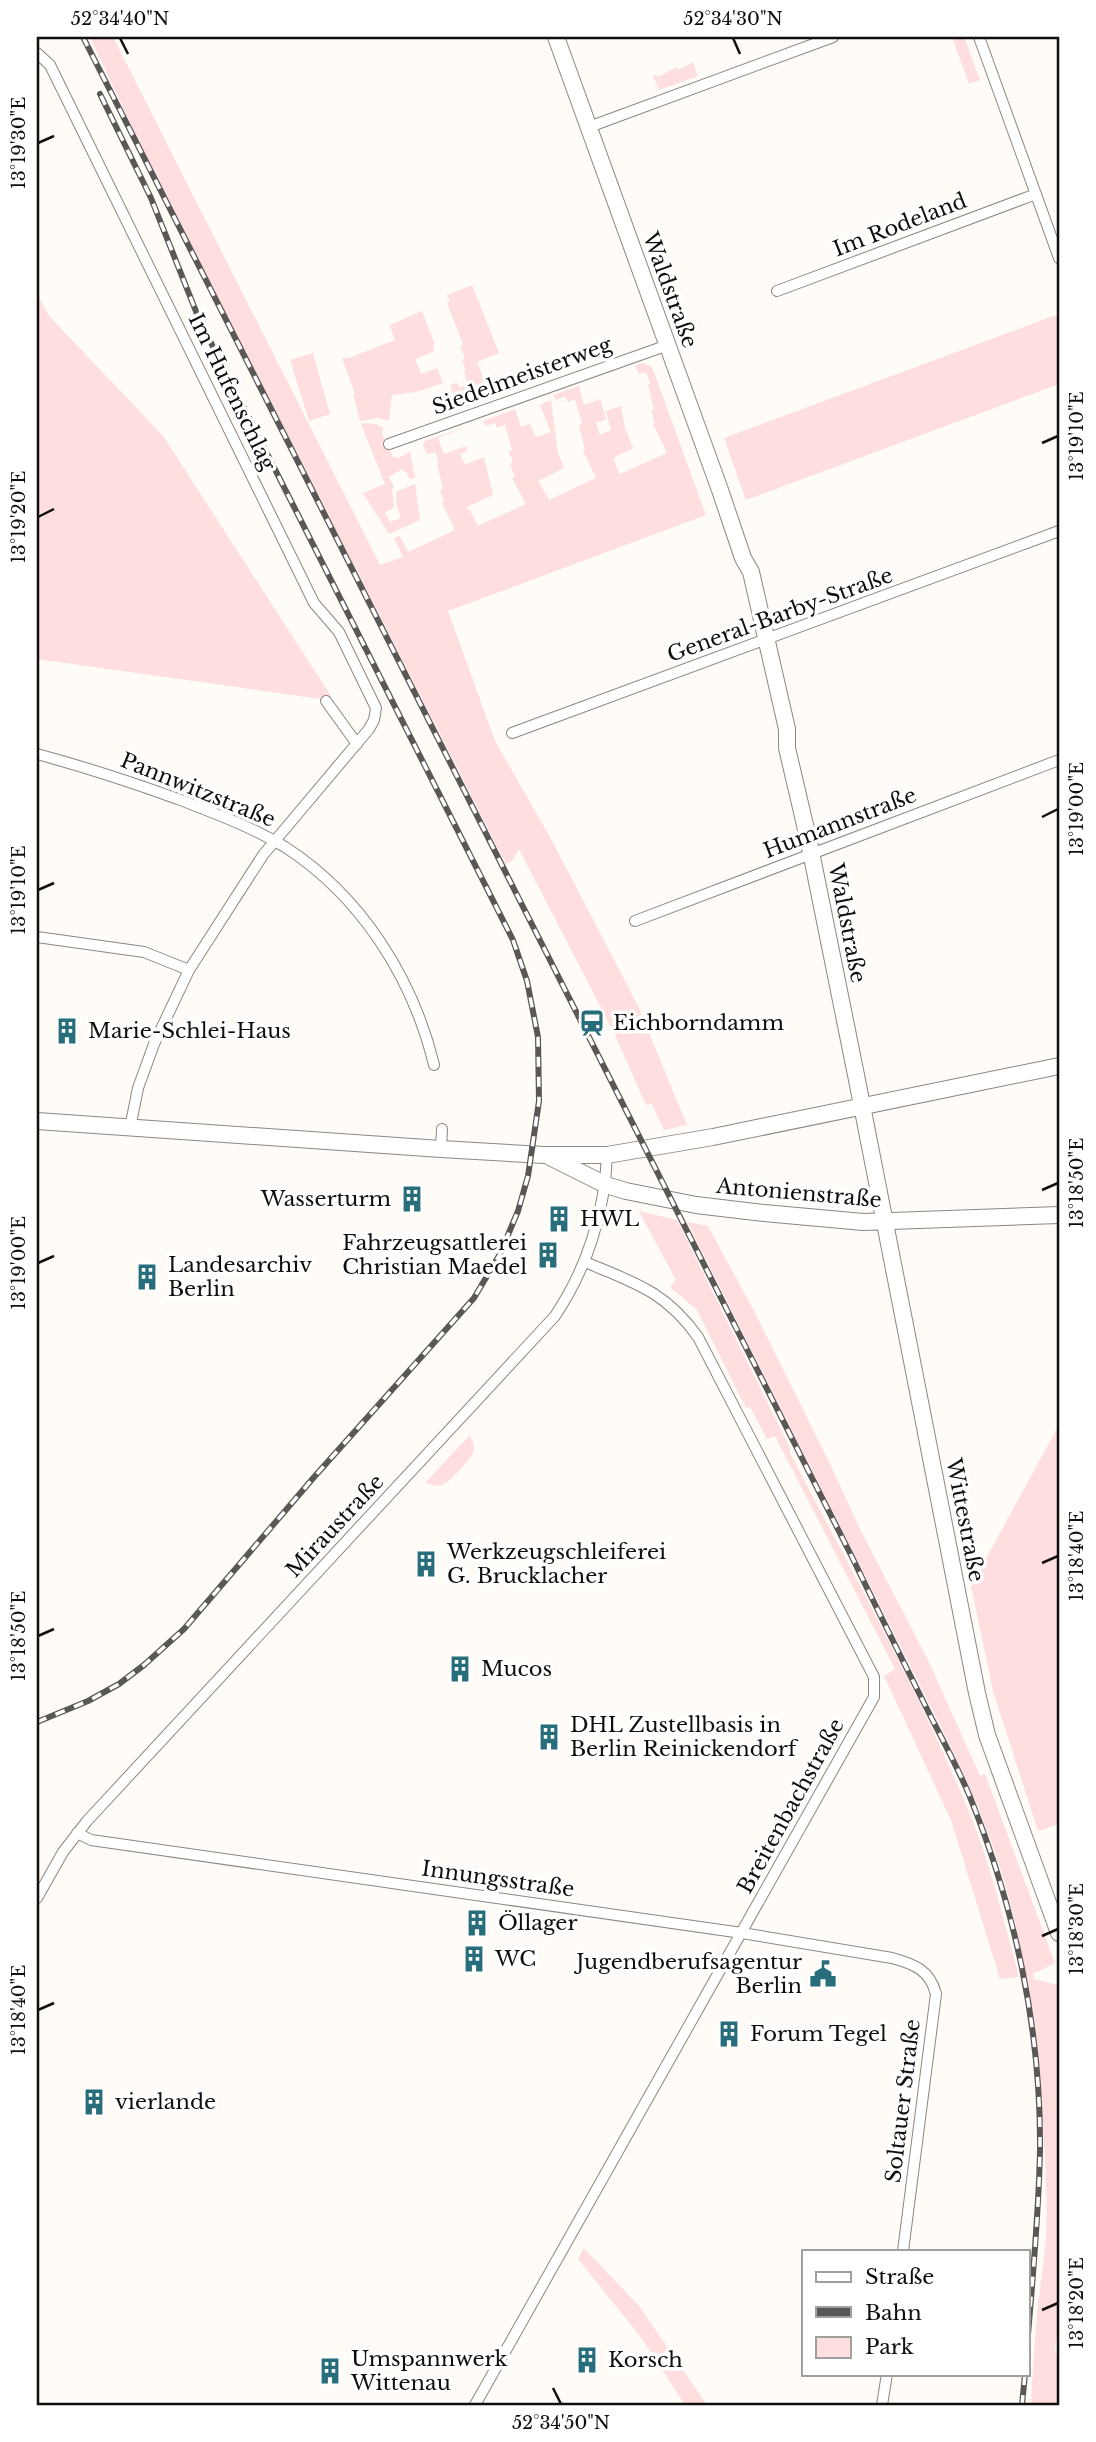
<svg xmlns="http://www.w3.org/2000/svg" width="1096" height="2442" font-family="'Libre Baskerville',serif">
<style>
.green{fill:#fedede}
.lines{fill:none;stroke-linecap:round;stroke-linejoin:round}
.street-casing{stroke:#8b8782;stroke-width:12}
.secondary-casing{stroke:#8b8782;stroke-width:18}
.street{stroke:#fff;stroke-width:10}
.secondary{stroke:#fff;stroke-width:16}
.rail-casing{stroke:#5a5855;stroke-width:6}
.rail{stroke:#fff;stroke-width:3.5;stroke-dasharray:10;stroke-linecap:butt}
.ticks{fill:none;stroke:#100f0d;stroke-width:2.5}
.labels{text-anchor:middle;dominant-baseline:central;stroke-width:7;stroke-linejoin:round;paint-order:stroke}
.street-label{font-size:21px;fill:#100f0d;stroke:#fff}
.poi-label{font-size:21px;fill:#100f0d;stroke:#fff;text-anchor:start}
.neatline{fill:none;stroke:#100f0d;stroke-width:2.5}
.ticks-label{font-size:18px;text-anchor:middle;fill:#100f0d}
</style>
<rect width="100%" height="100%" fill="#fffbf6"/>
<path class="green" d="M90,37H113L380,565L403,557L394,538L400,536L408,552L455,530L442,503L444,502L440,490L443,489L437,464L439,462L435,452L427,454L423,445L425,441L468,426L438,438L444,454L466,446L467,451L460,454L465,465L484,457L493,495L465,508L470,510L478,526L526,504L512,478L515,476L510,464L513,462L509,452L512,450L505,425L497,428L495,423L486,426L483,421L515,409L521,427L530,424L536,437L551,432L540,405L551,400L558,453L564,468L538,481L549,500L596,478L583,451L585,450L579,425L582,424L575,399L568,402L565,396L556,400L553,395L579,386L584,405L600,399L606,419L596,423L600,435L611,430L606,411L621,406L625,428L633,448L613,458L620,474L667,453L653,424L655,423L651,411L654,409L648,385L650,383L646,372L639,374L635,366L643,363L652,367L706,515L448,611L495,741L551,839L638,1006L687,1125L664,1130L652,1104L646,1105L615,1035L519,849L512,861L506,864L142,149Z
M952,37H964L980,80L969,84Z
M693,62L698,76L659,90L653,76L656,75L658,77L677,67L679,70Z
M472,285L499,353L477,362L490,395L519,384L520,388L458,410L450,385L457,383L459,388L468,384L464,372L466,370L462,360L465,359L460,346L463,344L447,303L450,302L447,295Z
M37,294L49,316L163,436L331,696L328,700L37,659Z
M422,311L434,342L433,352L415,359L421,374L437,368L443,383L416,392L392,395L389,421L377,418L360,421L353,395L355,394L342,358H349L395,340L390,325Z
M1059,314V384L746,500L724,438Z
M313,353L330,414L309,421L290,360Z
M365,423L376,424L383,428L382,434L393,457L399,458L410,451L415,478L410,479L406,472H404L402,469L389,477L394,487L392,489L394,508L385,512L390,522L401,518L397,507L396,492L415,484L420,520L389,534L363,493L385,484L361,424Z
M639,1211L677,1220L790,1448V1453C853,1574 923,1698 974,1824C993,1874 1005,1926 1019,1977L1000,1979L951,1820L884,1676L895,1669L775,1436L767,1439L750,1407L746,1408L697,1310L670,1287L676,1280Z
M687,1222L708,1226L755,1313L830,1464L861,1531L929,1662L980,1776L985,1774L1055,1963L1033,1974L1034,1979L1059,1985V2241L1058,2328L1055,2350L1059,2362V2405H1031C1032,2379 1034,2352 1036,2326C1038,2296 1044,2266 1046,2236C1048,2195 1045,2154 1042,2114C1036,2018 1022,1924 988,1833C974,1795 956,1758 938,1721Z
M1059,1425V1824L1038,1831L993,1691L971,1586Z
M470,1435C472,1440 475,1445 474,1451C472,1458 448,1484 442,1485C437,1487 430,1484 425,1483Z
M584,2248L639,2306L707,2405H685L643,2340L578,2259Z"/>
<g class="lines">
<g class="street-casing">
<path id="street" d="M979,37L1059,258
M37,53L50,65L314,603L339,632L376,708L374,720L369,729L263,855L189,970L154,1044L138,1088L130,1128
M589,127L833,37
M777,291L1036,194
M389,444L668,345
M326,701L357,744
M512,733L1059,531
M37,754C85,767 131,782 178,799C214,813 252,827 285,847C361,896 413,978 434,1065
M635,921L1059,760
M37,937L144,952L189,970
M441,1149L442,1129
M77,1833L91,1840L742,1933L892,1958C914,1964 930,1970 936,1994L903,2251
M37,1898L63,1852L87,1821L555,1316C587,1268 605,1212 607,1155
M475,2405L874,1697V1677L698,1337C665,1291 635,1283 585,1262
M882,2405L887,2374"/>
</g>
<g class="secondary-casing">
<path id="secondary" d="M556,37L720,490L743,558L751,572L787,729V748L809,842L856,1075L977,1693L987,1735L1059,1933
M37,1121L441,1149L544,1155H607L713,1137L1059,1066
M550,1157L606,1185L626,1191L696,1205L764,1213L863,1222L1059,1215"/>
</g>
<use href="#street" class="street"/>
<use href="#secondary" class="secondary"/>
<g class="rail-casing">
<path id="rail" d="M83,37L853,1559C875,1605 898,1651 921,1697C937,1730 956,1763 970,1797C1015,1908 1041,2029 1040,2149C1039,2211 1033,2273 1028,2335
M37,1722L88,1701L119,1684L144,1665L184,1629L315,1476L474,1298L500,1254L518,1211L528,1176L539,1101L538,1037L527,981L513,940L199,319L151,198L100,94
M1022,2405L1025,2374"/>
</g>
<use href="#rail" class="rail"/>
</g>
<path class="ticks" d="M120,38L128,54M733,38L740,54M38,143L54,136M1042,443L1058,436M38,517L54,509M1042,817L1058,809M38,890L54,883M1042,1190L1058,1183M38,1263L54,1256M1042,1563L1058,1556M38,1636L54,1629M1042,1936L1058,1929M38,2010L54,2003M1042,2310L1058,2303M553,2388L561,2404"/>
<defs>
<g id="station-bare" transform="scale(2.1)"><path d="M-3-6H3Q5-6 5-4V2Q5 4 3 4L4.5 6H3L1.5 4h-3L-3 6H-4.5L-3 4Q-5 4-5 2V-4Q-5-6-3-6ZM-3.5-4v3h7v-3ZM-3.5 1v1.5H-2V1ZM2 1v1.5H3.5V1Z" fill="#276d7b" stroke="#fff" stroke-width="2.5" paint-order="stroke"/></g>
<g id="building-bare" transform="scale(2.1)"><path d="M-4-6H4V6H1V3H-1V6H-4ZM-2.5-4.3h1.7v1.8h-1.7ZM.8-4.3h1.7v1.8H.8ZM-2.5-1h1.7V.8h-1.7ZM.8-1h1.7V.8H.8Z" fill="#276d7b" stroke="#fff" stroke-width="2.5" paint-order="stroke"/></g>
<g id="civic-bare" transform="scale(2.1)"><path d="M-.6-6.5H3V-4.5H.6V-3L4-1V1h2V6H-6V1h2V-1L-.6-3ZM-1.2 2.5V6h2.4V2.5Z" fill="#276d7b" stroke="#fff" stroke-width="2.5" paint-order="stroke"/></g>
</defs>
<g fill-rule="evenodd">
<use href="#station-bare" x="592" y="1023"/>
<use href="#building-bare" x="67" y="1031"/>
<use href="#building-bare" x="412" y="1199"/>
<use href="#building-bare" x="559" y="1219"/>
<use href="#building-bare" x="548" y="1255"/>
<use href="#building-bare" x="147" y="1277"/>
<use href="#building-bare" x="426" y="1564"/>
<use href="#building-bare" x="460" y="1669"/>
<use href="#building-bare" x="549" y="1737"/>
<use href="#building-bare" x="477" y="1923"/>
<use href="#building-bare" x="474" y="1959"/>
<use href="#civic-bare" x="823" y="1974"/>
<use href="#building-bare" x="729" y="2034"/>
<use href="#building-bare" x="94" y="2102"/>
<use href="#building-bare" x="587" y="2360"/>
<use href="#building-bare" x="330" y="2371"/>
</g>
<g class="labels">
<g class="street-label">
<text transform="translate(900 225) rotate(-21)">Im Rodeland</text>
<text transform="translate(670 290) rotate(70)">Waldstraße</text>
<text transform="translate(522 376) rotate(-20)">Siedelmeisterweg</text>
<text transform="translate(232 392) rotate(64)">Im Hufenschlag</text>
<text transform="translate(780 615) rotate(-20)">General-Barby-Straße</text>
<text transform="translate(198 790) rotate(22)">Pannwitzstraße</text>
<text transform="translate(840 823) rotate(-21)">Humannstraße</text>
<text transform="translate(847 923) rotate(79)">Waldstraße</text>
<text transform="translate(799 1193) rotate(5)">Antonienstraße</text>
<text transform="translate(965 1520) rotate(79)">Wittestraße</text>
<text transform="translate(335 1526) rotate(-47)">Miraustraße</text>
<text transform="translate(791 1806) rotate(-61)">Breitenbachstraße</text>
<text transform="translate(498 1879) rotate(8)">Innungsstraße</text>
<text transform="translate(903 2101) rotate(-83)">Soltauer Straße</text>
</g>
<g class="poi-label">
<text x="613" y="1023">Eichborndamm</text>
<text x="88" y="1031">Marie-Schlei-Haus</text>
<text x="391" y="1199" text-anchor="end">Wasserturm</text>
<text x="580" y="1219">HWL</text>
<text x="527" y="1243" text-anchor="end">Fahrzeugsattlerei<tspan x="527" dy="24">Christian Maedel</tspan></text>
<text x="168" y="1265">Landesarchiv<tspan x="168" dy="24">Berlin</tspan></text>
<text x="447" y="1552">Werkzeugschleiferei<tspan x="447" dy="24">G. Brucklacher</tspan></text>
<text x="481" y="1669">Mucos</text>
<text x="570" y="1725">DHL Zustellbasis in<tspan x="570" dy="24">Berlin Reinickendorf</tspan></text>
<text x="498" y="1923">Öllager</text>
<text x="495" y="1959">WC</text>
<text x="802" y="1962" text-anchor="end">Jugendberufsagentur<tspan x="802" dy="24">Berlin</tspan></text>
<text x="750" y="2034">Forum Tegel</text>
<text x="115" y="2102">vierlande</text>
<text x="351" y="2359">Umspannwerk<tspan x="351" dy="24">Wittenau</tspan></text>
<text x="608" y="2360">Korsch</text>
</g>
</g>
<rect width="1096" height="2442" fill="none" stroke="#ffffff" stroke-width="77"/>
<rect x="802" y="2250" width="228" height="126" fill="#ffffff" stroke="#9f9f9e" stroke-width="2"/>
<rect x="816" y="2272" width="35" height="10" fill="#ffffff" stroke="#9f9f9e" stroke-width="2"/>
<text x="865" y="2284" font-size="21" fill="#100f0d">Straße</text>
<rect x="816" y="2307" width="35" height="10" fill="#5a5855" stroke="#9f9f9e" stroke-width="2"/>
<text x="865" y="2320" font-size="21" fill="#100f0d">Bahn</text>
<rect x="816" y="2337" width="35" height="21" fill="#fedede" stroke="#9f9f9e" stroke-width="2"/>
<text x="865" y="2354" font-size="21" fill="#100f0d">Park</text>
<rect x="38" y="38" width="1020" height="2366" class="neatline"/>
<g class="ticks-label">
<text x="120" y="25">52°34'40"N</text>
<text x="733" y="25">52°34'30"N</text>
<text transform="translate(19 143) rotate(-90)" y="6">13°19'30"E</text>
<text transform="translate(1077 436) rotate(-90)" y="6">13°19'10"E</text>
<text transform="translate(19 517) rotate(-90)" y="6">13°19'20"E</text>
<text transform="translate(1077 809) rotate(-90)" y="6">13°19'00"E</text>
<text transform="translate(19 890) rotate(-90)" y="6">13°19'10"E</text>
<text transform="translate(1077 1183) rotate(-90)" y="6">13°18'50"E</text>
<text transform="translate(19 1263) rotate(-90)" y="6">13°19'00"E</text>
<text transform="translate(1077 1556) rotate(-90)" y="6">13°18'40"E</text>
<text transform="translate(19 1636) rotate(-90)" y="6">13°18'50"E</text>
<text transform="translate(1077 1929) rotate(-90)" y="6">13°18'30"E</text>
<text transform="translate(19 2010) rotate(-90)" y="6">13°18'40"E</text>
<text transform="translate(1077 2303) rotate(-90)" y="6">13°18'20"E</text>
<text x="561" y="2429">52°34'50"N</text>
</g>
</svg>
